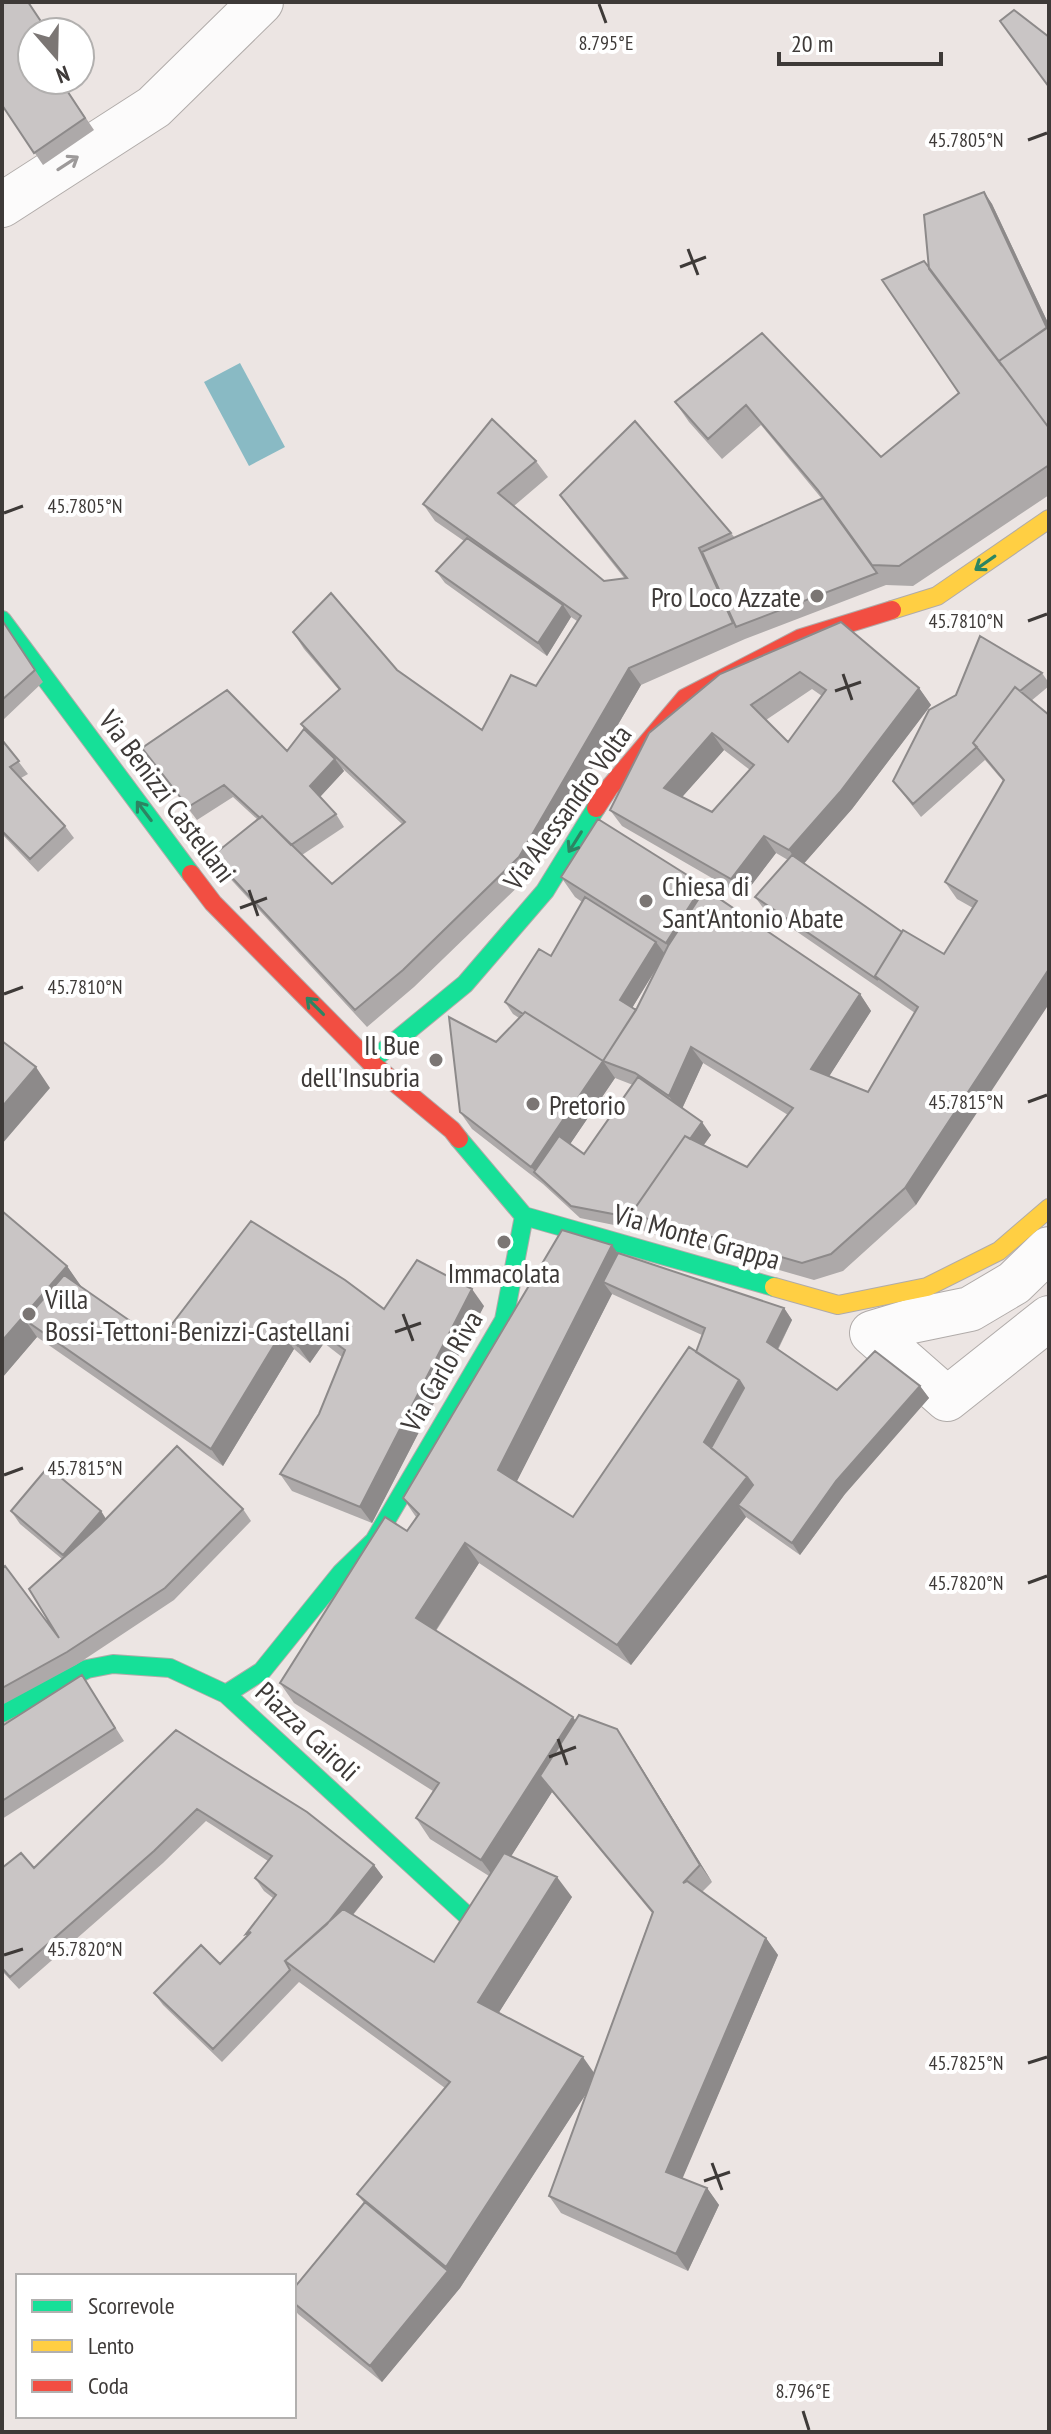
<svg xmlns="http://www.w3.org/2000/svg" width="1051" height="2434" font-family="'PT Sans Narrow',sans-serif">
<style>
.water{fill:#89bac4}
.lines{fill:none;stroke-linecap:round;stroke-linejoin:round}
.street-casing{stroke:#b0aba9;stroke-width:46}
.fast-casing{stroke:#b0aba9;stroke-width:20}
.slow-casing{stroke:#b0aba9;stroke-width:20}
.jam-casing{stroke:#b0aba9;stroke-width:20}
.street{stroke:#fcfbfb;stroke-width:44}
.fast{stroke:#16e098;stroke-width:18}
.slow{stroke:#ffcf43;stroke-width:18}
.jam{stroke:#f24e42;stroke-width:18}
.wall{fill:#ada9a9;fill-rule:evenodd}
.shaded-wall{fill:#8d8a8a}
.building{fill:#c9c5c5;stroke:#8d8a8a;stroke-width:2;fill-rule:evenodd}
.oneway{stroke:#9d9a9a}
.oneway2{stroke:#2c8563}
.ticks{fill:none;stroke:#3e3a38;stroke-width:3}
.poi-dot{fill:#7b7674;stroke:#fff;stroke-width:3}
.labels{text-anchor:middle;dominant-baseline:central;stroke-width:8;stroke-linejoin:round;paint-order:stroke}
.poi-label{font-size:28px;fill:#3e3a38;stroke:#fff;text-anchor:start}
.street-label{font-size:28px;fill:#3e3a38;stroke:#fff}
.ticks-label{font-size:20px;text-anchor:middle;fill:#3e3a38;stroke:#fff;stroke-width:8;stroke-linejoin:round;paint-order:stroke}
</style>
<rect width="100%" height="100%" fill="#ece5e3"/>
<path class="water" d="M240,363L285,447L249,466L204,382Z"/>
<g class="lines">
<g class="street-casing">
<path id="street" d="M2,205L154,107L261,2
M1049,1249L1014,1283L970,1309L912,1321L872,1333L947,1399L1049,1318"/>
</g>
<g class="fast-casing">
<path id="fast" d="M2,620L191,874
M370,1062L465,984L545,891L596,808
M459,1139L524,1216L774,1287
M226,1694L262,1671L341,1573L374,1541L504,1320L524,1216
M2,1713L87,1669L113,1664L170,1668L226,1694L474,1922"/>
</g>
<g class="slow-casing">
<path id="slow" d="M892,610L937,596L1049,519
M774,1287L838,1305L927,1287L999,1251L1049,1208"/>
</g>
<g class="jam-casing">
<path id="jam" d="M596,808L609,788L685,698L801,638L892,610
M191,874L213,903L370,1062L452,1130L459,1139"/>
</g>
<use href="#street" class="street"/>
<use href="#fast" class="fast"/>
<use href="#slow" class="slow"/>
<use href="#jam" class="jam"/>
</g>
<path class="wall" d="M32,32V80H60L94,130L43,165L2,105Z
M984,192L992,204L1049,325V495L913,586L886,585L745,639L641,685L531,874L414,987L367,1027L224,872L212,856L258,820L233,797L197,820L142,748L287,751L304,729L301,724L339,690L304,649L293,632L397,670L482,730L536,686L577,621L571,617L547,656L445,583L436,571L464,541L435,521L423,504L536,461L548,477L514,506L604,581L625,579L572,512L560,495L731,533L735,538L822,499L761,425L722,459L689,422L675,402L762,333L881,457L959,393L929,269ZM342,768L402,824L332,884L302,855L344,827L336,814L320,797L344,771Z
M2,620L43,682L2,721Z
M841,622L919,688L931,705L852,809L804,863L902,932L944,954L973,908L957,899L945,882L1003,781L985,760L921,817L893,781L1042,673L1049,683V686L1031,701L916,1205L843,1271L814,1280L643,1231L580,1218L543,1184L472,1129L460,1112L519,1018L513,1014L505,1002L551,956L582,902L575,897L561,877L705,889L860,994L871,1011L829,1076L868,1092L915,1013L764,909L755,897L788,860L776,853L743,896L622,826L610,810ZM812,689L822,696L788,742L766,720ZM724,750L750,770L712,812L682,797ZM661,961L636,1010L632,1008ZM703,1063L788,1115L747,1167L703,1145L711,1135L682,1109ZM615,1078L633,1085L584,1154L570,1144Z
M2,740L28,774L21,778L65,826L74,838L38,872L2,834Z
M2,1211L67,1266L80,1286L159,1341L384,1309L484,1306L372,1523L292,1491L280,1474L319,1414L342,1357L324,1343L310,1363L294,1349L223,1466L37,1337L2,1378Z
M618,1253L784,1308L792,1320L778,1350L837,1390L920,1386L929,1398L845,1494L800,1555L746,1517L631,1665L479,1563L436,1631L575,1721L628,1746L712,1882L702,1892L766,1938L778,1955L682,2178L707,2188L719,2205L688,2271L561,2213L549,2196L587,2092L460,2288L382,2382L298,2314L294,2308V2288L364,2203L357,2194L445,2088L299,1982L222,2062L163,2005L154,1993L220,1964L247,1936L246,1934L273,1898L264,1891L255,1878L268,1861L206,1821L163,1863L19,1989L2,1971V1868H34L176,1730L374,1865L383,1877L353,1915L434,1962L489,1876L430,1839L416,1818L433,1791L294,1703L280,1683L407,1531L416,1517L403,1498ZM612,1294L702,1335L696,1352L573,1517L516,1482ZM552,1792L652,1913L594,2073L499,2012L572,1897L511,1856Z
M243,1509L251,1521L174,1600L76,1665L2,1705V1569L59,1638L62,1559L20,1524L11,1511H101L106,1519Z
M82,1675L124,1741L2,1819V1726Z"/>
<path class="shaded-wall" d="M984,192L992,204L1049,325V331Z
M563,605L571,617L547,656L538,643Z
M629,668L641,685L531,874L519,857Z
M919,688L931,705L852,809L801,867L789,850Z
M712,733L724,750L675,805L664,788Z
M335,759L344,771L319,798L310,786Z
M764,836L776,853L743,896L731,879Z
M703,885L717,906L680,963L666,943Z
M656,942L665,954L629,1013L620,1000Z
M1049,969V1004L916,1205L905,1188Z
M860,994L871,1011L823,1086L811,1069Z
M691,1047L703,1063L680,1113L669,1096Z
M603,1061L615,1078L545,1181L531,1167Z
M36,1067L50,1088L2,1144V1107Z
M702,1122L711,1135L651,1219L636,1215Z
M612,1245L626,1265L603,1282L612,1294L512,1491L498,1470Z
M67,1266L81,1286L42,1332L25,1320L37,1337L2,1378V1341Z
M472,1289L484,1306L372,1523L360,1507Z
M784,1308L792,1320L775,1354L767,1342Z
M312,1326L324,1343L310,1363L298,1346Z
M282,1332L294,1349L223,1466L211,1449Z
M739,1380L753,1400L720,1459L704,1442Z
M920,1386L929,1398L845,1494L800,1555L792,1543L836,1481Z
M747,1477L761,1497L738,1505L746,1517L631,1665L617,1645Z
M101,1511L109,1524L72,1567L63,1555Z
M465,1543L479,1563L430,1639L416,1618Z
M573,1717L587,1737L540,1776L552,1792L496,1880L481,1860Z
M617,1729L628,1746L712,1882L700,1865Z
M374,1865L383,1877L304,1975L292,1967Z
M557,1877L572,1897L493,2022L478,2002Z
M766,1938L778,1955L678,2189L666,2172Z
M583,2057L597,2077L460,2288L382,2382L370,2366L448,2271L446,2267Z
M707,2188L719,2205L688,2271L676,2254Z"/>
<path class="building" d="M2,2H28L48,32H32V80H60L85,118L34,153L2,105Z
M1014,10L1049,37V87L1000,21Z
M984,192L1047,328L999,361L1002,366L929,269L924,215Z
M924,261L1049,428V465L899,566L872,565L818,490L746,405L708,439L675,402L762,333L881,457L959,393L882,280Z
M1049,326V428L999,361Z
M492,419L536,461L498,493L604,581L627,578L560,495L635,421L731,533L699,548L733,623L629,668L519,857L403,970L355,1010L212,856L262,816L332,884L405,822L301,724L340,689L293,632L331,593L397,670L482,730L511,675L536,686L581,616L423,504Z
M823,498L877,573L736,627L702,552Z
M467,538L563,605L538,643L436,571Z
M2,620L35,670L2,700Z
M841,622L919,688L840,792L789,850L764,836L731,879L610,810L649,733L720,674ZM800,672L826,690L788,742L751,705ZM712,733L754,765L712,812L664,788Z
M980,636L1042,673L1020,691L1015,687L973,743L977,747L913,804L893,781L929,710L956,695Z
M1015,687L1049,715V969L905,1188L831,1254L802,1263L631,1214L685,1136L747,1167L793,1108L691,1047L669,1096L635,1073L603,1061L637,1008L668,946L705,889L860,994L811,1069L868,1092L918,1007L875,976L903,930L944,954L977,901L945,882L1004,780L973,743Z
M227,690L287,751L304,729L335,759L310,786L336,814L291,845L262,816L260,818L224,785L188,807L142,748Z
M2,740L19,761L10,767L65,826L30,859L2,831Z
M598,819L703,885L666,943L561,877Z
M792,855L902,932L875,976L878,980L755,897Z
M585,897L656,942L620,1000L636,1010L603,1061L525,1012L523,1014L505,1002L539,949L551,956Z
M525,1012L603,1061L531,1167L460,1112L449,1017L496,1042Z
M2,1041L36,1067L2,1107Z
M638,1077L702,1122L690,1139L685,1136L631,1214L634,1218L571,1206L534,1172L559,1136L584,1154Z
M2,1211L67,1266L2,1341Z
M251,1221L345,1280L384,1309L417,1260L472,1289L360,1507L280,1474L319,1414L345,1350L312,1326L298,1346L282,1332L211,1449L25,1320L64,1275L159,1341Z
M562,1230L612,1245L498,1470L573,1517L689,1347L739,1380L704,1442L747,1477L617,1645L465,1543L416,1618L573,1717L481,1860L416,1818L439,1783L280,1683L385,1517L407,1531L419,1514L403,1498Z
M618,1253L784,1308L767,1342L837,1390L875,1351L920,1386L836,1481L792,1543L738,1505L753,1485L747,1477L711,1448L744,1388L739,1380L696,1352L705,1328L603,1282Z
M177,1446L243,1509L165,1588L67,1652L2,1688V1569L5,1566L59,1638L29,1589L100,1525Z
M48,1467L101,1511L63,1555L11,1511Z
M82,1675L115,1728L2,1801V1726Z
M579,1715L617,1729L700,1865L683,1883L687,1881L766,1938L666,2172L707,2188L676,2254L549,2196L653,1912L540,1776Z
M176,1730L307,1812L374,1865L327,1924L285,1961L290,1970L213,2049L154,1993L201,1945L220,1964L251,1932L246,1934L276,1895L255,1878L272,1856L197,1809L154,1851L10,1977L2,1968V1868L21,1853L34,1868Z
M504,1853L557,1877L478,2002L583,2057L446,2267L357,2194L450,2082L285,1961L343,1909L434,1962Z
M365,2202L448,2271L370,2366L294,2303V2288Z"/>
<defs><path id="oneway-shaft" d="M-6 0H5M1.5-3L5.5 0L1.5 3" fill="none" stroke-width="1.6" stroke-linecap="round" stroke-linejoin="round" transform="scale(2)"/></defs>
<use class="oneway" href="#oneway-shaft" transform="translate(68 163) rotate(-33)"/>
<g class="oneway2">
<use href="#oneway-shaft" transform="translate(985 563) rotate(145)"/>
<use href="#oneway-shaft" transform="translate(144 811) rotate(-127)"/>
<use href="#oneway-shaft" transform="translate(575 842) rotate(122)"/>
<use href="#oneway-shaft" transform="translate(315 1006) rotate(-135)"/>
</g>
<path class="ticks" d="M599,4L606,23M1028,140L1047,133M688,249L698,275M680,267L706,257M4,513L23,506M1028,621L1047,614M843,674L852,700M835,691L861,682M249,890L258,916M240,908L267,898M4,994L23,987M1028,1102L1047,1095M403,1314L413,1341M395,1332L421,1323M4,1475L23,1468M1028,1583L1047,1576M558,1739L567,1765M549,1757L576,1747M4,1955L23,1949M1028,2063L1047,2057M712,2163L722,2190M704,2181L730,2172M803,2411L809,2430"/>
<g class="poi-dot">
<circle cx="817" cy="596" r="8"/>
<circle cx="646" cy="901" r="8"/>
<circle cx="436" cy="1060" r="8"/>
<circle cx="533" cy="1104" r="8"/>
<circle cx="504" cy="1242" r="8"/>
<circle cx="29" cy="1314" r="8"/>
</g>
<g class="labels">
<g class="poi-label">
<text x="801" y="596" text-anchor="end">Pro Loco Azzate</text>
<text x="662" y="885">Chiesa di<tspan x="662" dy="32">Sant'Antonio Abate</tspan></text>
<text x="420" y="1044" text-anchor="end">Il Bue<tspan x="420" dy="32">dell'Insubria</tspan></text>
<text x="549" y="1104">Pretorio</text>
<text x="504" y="1272" text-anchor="middle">Immacolata</text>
<text x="45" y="1298">Villa<tspan x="45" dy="32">Bossi-Tettoni-Benizzi-Castellani</tspan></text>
</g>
<g class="street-label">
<text transform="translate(168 796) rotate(53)">Via Benizzi Castellani</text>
<text transform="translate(567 807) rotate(-54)">Via Alessandro Volta</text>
<text transform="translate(697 1236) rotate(16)">Via Monte Grappa</text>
<text transform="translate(441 1371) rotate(-60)">Via Carlo Riva</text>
<text transform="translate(308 1731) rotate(43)">Piazza Cairoli</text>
</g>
</g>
<g class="ticks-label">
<text x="606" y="50">8.795°E</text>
<text x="966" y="147">45.7805°N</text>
<text x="85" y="513">45.7805°N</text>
<text x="966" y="628">45.7810°N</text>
<text x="85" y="994">45.7810°N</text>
<text x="966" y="1109">45.7815°N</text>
<text x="85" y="1475">45.7815°N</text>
<text x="966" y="1590">45.7820°N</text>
<text x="85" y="1956">45.7820°N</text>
<text x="966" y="2070">45.7825°N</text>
<text x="803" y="2398">8.796°E</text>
</g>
<rect width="1051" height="2434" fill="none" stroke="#3e3a38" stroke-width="8"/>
<rect x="16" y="2274" width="280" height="144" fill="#ffffff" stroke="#b2b0af" stroke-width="2"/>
<rect x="32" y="2300" width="40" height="12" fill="#16e098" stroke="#b2b0af" stroke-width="2"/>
<text x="88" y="2314" font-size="24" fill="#3e3a38">Scorrevole</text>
<rect x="32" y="2340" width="40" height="12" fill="#ffcf43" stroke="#b2b0af" stroke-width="2"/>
<text x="88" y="2354" font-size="24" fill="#3e3a38">Lento</text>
<rect x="32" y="2380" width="40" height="12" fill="#f24e42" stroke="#b2b0af" stroke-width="2"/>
<text x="88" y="2394" font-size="24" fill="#3e3a38">Coda</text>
<g transform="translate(56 56) rotate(160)"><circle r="38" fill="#ffffff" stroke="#b2b0af" stroke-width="2"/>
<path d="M0-6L14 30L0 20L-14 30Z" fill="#7b7674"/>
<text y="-12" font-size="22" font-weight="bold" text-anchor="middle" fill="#3e3a38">N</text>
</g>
<path d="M779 52v12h162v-12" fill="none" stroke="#3e3a38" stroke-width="4"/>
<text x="791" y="52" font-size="24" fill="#3e3a38" stroke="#ffffff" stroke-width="6" paint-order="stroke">20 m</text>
</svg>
